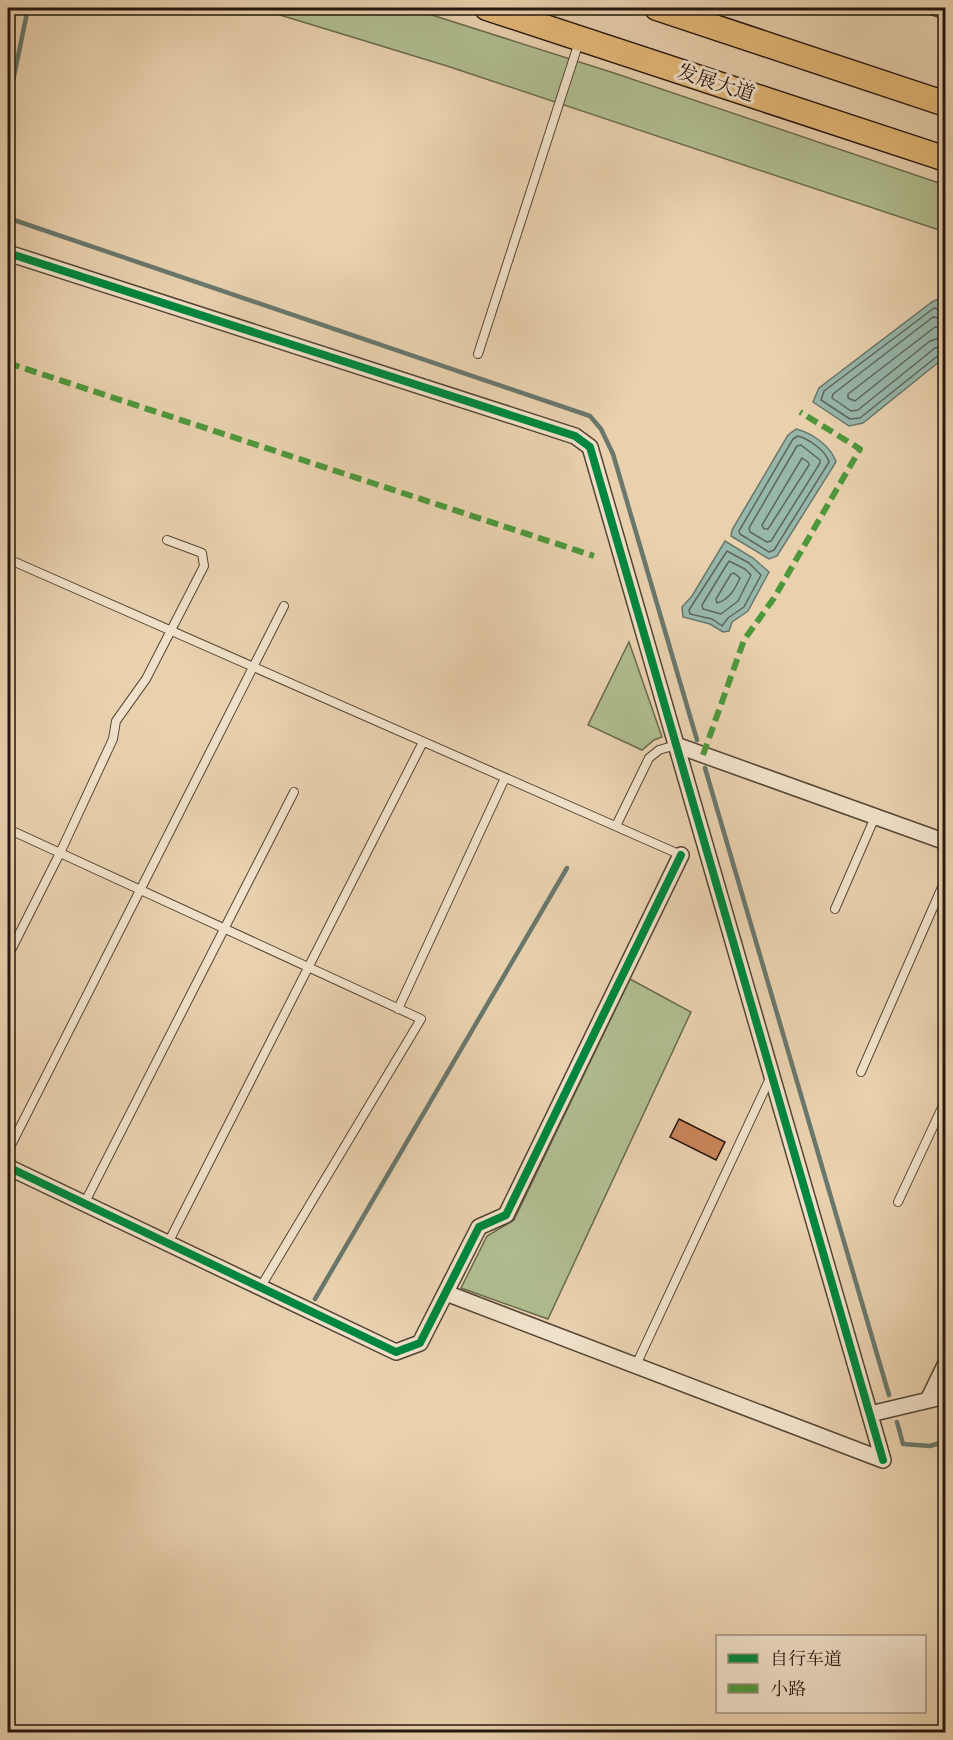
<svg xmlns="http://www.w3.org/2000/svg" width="953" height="1740" font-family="'IM FELL Double Pica','Noto Serif SC',serif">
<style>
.green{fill:#b0bd8f;stroke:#6a6a4e;stroke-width:1.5}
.water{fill:#97b7ab;stroke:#69776c;stroke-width:1.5}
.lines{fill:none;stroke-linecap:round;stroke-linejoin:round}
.shore{stroke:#5e665c;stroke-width:1.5}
.stream{stroke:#69776c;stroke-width:4.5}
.building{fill:#c88459;stroke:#24160e;stroke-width:1.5}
.service-casing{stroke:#554536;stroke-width:10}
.minor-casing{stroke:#554536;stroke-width:18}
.primary-casing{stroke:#24160e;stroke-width:27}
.service{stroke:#f1e1ca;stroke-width:8}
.minor{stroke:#f1e1ca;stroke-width:15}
.primary{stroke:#e4b877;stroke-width:24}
.quiet{stroke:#4e983c;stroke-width:6;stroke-dasharray:12 6;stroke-linecap:butt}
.cycleway-casing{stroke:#f1e1ca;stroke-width:11}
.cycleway{stroke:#00873e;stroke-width:8}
.labels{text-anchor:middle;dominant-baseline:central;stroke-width:6;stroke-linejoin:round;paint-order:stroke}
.street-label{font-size:20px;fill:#24160e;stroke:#f1e1ca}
</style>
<rect width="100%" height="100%" fill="#e9d1ae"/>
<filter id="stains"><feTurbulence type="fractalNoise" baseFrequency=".00333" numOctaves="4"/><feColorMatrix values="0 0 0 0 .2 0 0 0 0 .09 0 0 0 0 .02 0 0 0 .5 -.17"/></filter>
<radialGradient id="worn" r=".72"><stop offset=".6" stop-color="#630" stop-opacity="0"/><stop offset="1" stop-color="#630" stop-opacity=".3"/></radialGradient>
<path class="green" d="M257,8H410L614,73L945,185V232L447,66Z
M629,642L662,737L654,740L642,750L588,725Z
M630,979L691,1012L548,1319L461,1288L487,1236L514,1220Z"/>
<path class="water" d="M938,299L945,308V357L863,423L849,426L813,402L819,388L932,302Z
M796,429C812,433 831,446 836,462L777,556L769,559L731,536L732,530L788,435Z
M725,541L753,558L769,572L748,611L732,622L729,631L723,632L710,624L683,617L682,607L692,596Z"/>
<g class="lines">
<path class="shore" d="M946,311L934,308L824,391L821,400L850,419L860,418L940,354L946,353
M946,319L933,317L833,394L832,398L851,411L858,410L935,348L946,345
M946,328L935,327L848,394V398L855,401L930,341L946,336
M798,436C809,439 826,451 829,462L774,550L769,552L740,534L739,531L793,439Z
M801,445L820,460V463L771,541L767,542L750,532L749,528L797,446Z
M802,458L808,462L809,465L768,529H764L762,525Z
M727,551L749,563L761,575L744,607L728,618L722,626L712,619L690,614L689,610Z
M729,561L745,569L751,575L738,601L721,614L703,609L702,605Z
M734,573L740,578C735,589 729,600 717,603L716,599L731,574Z"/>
<path class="stream" d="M8,105L28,8
M8,218L590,416L601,429L613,454L697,740
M705,768L889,1395
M315,1299L567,868
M897,1422L903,1444L930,1446L946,1441"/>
</g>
<path class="building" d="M679,1119L725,1142L716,1160L670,1137Z"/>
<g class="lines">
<g class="service-casing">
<path id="service" d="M478,354L579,42
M8,559L681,855
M616,826L649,758L659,750L676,745
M8,829L421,1019L260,1288
M835,909L875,817
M8,956L60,853L113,739L116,721L146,679L204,566L202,553L167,540
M398,1009L505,778
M861,1072L946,878
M8,1151L284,606
M898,1202L946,1099
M84,1204L294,792
M168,1243L423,742
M636,1365L771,1076"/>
</g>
<g class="minor-casing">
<path id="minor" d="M936,8L946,11
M8,253L575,436L590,447L883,1460
M676,745L946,842
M8,1167L396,1352L420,1343L479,1227L506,1215L681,855
M446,1293L883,1460
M928,1400L946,1363
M870,1414L946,1396"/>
</g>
<g class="primary-casing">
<path id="primary" d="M487,8L946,159
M657,8L946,104"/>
</g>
<use href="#service" class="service"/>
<use href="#minor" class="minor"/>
<use href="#primary" class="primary"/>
<path class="quiet" d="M8,363L594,556
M703,755L744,640L774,598L860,449L800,412"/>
<g class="cycleway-casing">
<path id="cycleway" d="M8,253L575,436L590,447L883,1460
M8,1167L396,1352L420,1343L479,1227L506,1215L681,855"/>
</g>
<use href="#cycleway" class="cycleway"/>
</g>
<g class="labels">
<g class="street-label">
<text transform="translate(716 83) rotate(18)">发展大道</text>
</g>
</g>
<rect width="953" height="1740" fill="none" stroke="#e9d1ae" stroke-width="30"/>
<rect x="9" y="9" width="935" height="1722" fill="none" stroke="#24160e" stroke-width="3"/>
<rect x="15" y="15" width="923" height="1710" fill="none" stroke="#24160e" stroke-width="1.5"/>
<rect x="716" y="1635" width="210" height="78" fill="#f1e1ca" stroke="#9f907f" stroke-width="1.5"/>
<rect x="728" y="1654" width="30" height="9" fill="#00873e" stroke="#9f907f" stroke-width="1.5"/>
<text x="770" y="1665" font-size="18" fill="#24160e">自行车道</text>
<rect x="728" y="1684" width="30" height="9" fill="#4e983c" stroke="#9f907f" stroke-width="1.5"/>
<text x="770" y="1695" font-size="18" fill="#24160e">小路</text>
<rect width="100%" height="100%" filter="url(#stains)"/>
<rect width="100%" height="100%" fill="url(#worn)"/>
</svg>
